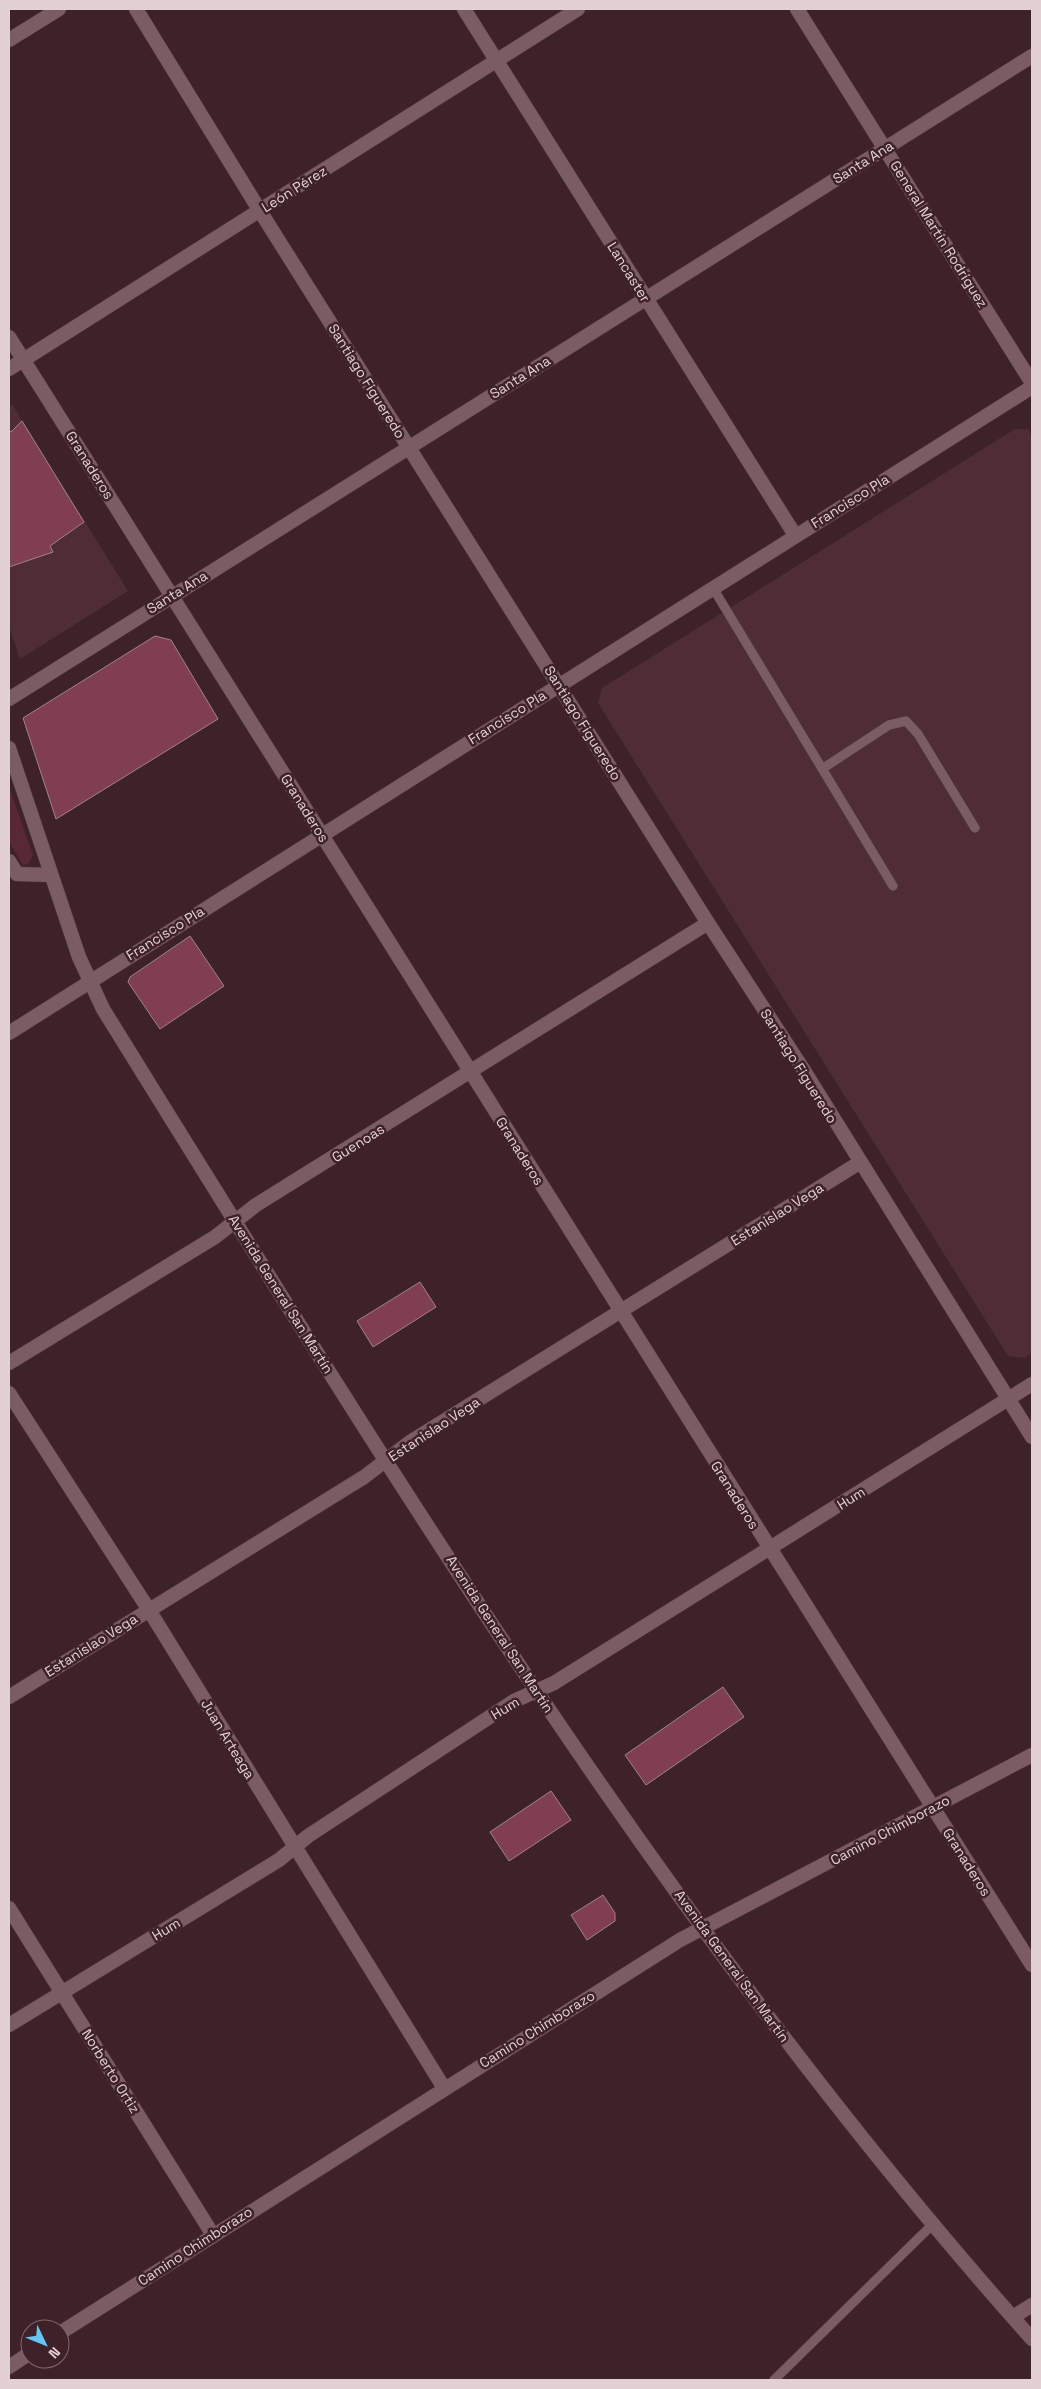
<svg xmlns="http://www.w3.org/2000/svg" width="1041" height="2389" font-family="'Space Grotesk',sans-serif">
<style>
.built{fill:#4e2d37}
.green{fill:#582837}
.building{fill:#7f3e52;stroke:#a4828a}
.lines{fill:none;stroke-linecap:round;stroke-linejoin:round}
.service-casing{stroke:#553e45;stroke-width:10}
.minor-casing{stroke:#553e45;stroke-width:15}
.tertiary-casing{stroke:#553e45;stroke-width:15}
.secondary-casing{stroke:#553e45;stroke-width:15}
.service{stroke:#7c5c64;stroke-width:9}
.minor{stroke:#7c5c64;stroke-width:14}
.tertiary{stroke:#7c5c64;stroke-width:14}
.secondary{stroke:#7c5c64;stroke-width:14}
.labels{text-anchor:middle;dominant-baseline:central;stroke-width:5;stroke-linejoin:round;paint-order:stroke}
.street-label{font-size:14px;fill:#e3d0d4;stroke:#3e222a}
</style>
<rect width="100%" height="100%" fill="#3e222a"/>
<path class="built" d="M12,404L128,591L20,659L9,626V407Z
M1015,429H1028L1032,437V1353L1024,1358L1008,1356L598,703L602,688Z"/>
<path class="green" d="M9,787L33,855L29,863L23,865L9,842Z"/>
<path class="building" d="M22,421L84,522L50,546L53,552L9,567V430L11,432Z
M155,636L171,640L218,719L56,819L23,718Z
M190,936L224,986L160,1029L128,982L130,977Z
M420,1282L436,1307L373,1347L357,1321Z
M723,1687L744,1717L646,1785L625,1755Z
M551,1791L571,1820L509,1861L490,1832Z
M603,1895L615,1913V1921L587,1940L571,1915Z"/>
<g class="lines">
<g class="service-casing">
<path id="service" d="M713,588L893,886
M822,769L889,725L906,721L918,734L975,828
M774,2380L932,2225"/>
</g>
<g class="minor-casing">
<path id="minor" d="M136,9L260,211L708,923L803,1069L1032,1437
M464,9L795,535
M797,9L1032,383
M9,40L59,9
M9,337L1032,1965
M9,369L578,9
M9,699L1032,56
M9,861L17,874L51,875
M9,1033L1032,387
M9,1363L215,1237L256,1205L708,923
M9,1393L149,1610L444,2088
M9,1697L364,1477L410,1442L859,1163
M9,1908L213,2235
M9,2025L279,1860L308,1836L514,1701L554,1683L1032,1384
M1013,2317L1032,2305"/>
</g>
<g class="tertiary-casing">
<path id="tertiary" d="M60,2333L680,1940L1032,1755
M9,2367L30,2353"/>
</g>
<g class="secondary-casing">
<path id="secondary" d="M9,748L79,957L103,1009C388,1468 671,1935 1032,2339"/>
</g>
<use href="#service" class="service"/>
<use href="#minor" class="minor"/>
<use href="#tertiary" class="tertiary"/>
<use href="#secondary" class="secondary"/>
</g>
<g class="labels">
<g class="street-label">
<text transform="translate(863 162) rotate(-32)">Santa Ana</text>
<text transform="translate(294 189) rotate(-32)">León Pérez</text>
<text transform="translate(939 234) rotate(58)">General Martín Rodríguez</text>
<text transform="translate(629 272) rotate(58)">Lancaster</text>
<text transform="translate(520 377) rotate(-32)">Santa Ana</text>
<text transform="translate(367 381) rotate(58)">Santiago Figueredo</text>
<text transform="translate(90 465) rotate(58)">Granaderos</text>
<text transform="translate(850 501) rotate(-32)">Francisco Pla</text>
<text transform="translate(177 592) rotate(-32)">Santa Ana</text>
<text transform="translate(507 717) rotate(-32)">Francisco Pla</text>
<text transform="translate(583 723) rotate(58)">Santiago Figueredo</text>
<text transform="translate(305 808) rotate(58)">Granaderos</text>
<text transform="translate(165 933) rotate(-32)">Francisco Pla</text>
<text transform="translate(799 1066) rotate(58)">Santiago Figueredo</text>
<text transform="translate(358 1143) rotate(-32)">Guenoas</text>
<text transform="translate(520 1151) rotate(58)">Granaderos</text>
<text transform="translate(777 1214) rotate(-32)">Estanislao Vega</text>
<text transform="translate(281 1294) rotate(58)">Avenida General San Martín</text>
<text transform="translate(434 1429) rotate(-33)">Estanislao Vega</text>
<text transform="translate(735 1495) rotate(58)">Granaderos</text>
<text transform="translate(851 1498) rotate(-32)">Hum</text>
<text transform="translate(500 1634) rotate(57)">Avenida General San Martín</text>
<text transform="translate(91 1645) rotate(-32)">Estanislao Vega</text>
<text transform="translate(505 1708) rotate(-31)">Hum</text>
<text transform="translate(228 1739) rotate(59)">Juan Arteaga</text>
<text transform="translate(890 1830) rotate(-28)">Camino Chimborazo</text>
<text transform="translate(967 1862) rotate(58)">Granaderos</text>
<text transform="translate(166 1929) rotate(-31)">Hum</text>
<text transform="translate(732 1966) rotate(54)">Avenida General San Martín</text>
<text transform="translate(537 2029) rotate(-32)">Camino Chimborazo</text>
<text transform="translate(111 2071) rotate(58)">Norberto Ortiz</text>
<text transform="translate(195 2246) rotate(-33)">Camino Chimborazo</text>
</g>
</g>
<rect width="1041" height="2389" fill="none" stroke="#e3d0d4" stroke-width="20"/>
<g transform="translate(45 2344) rotate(133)"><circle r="24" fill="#3e222a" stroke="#80686e"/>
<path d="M0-4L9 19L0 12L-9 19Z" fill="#68c4f0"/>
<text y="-8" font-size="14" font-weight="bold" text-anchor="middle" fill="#e3d0d4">N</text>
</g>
</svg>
